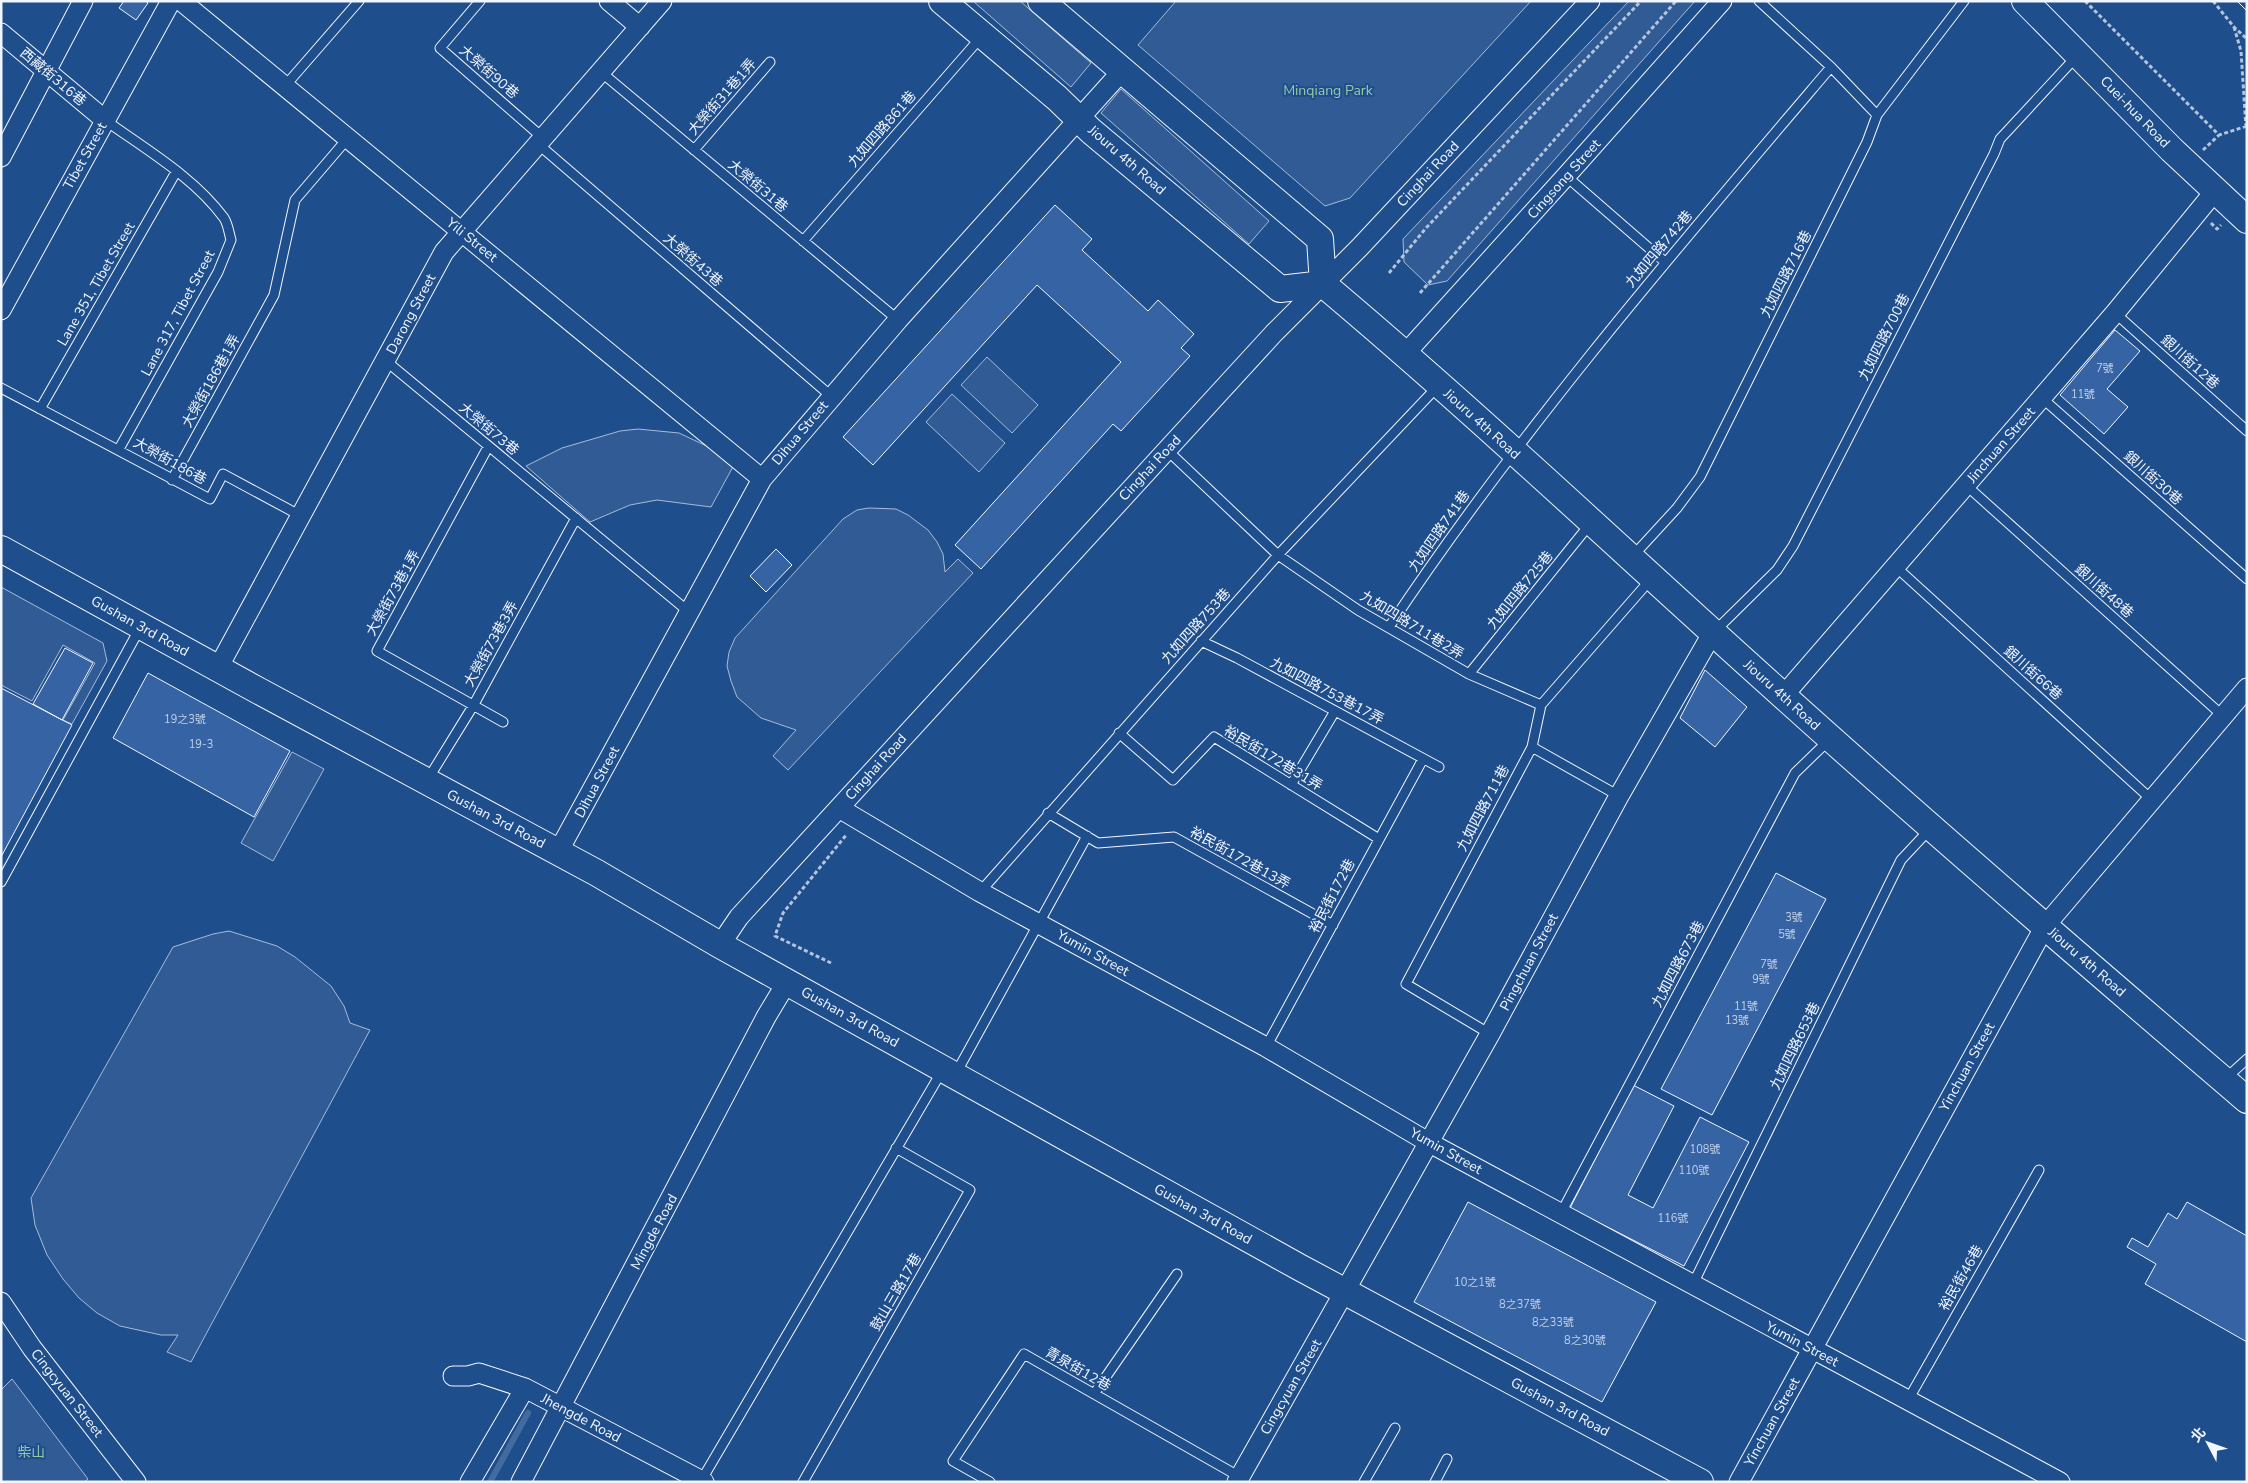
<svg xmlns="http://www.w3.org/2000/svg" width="2248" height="1483" font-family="'Nunito Sans','Noto Sans TC',sans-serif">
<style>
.built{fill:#305b95;stroke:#a8bbd7}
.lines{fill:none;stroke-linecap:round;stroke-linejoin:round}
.stream{stroke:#446ba0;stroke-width:6}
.building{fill:#3563a3;stroke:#f2f6ff}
.lane-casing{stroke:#f2f6ff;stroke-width:11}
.street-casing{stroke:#f2f6ff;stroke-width:21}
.secondary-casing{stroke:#f2f6ff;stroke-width:28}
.path{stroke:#b3c4dc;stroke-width:3;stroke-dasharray:4 2.5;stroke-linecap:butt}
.lane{stroke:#1f4e8c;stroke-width:9}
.street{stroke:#1f4e8c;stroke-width:19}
.secondary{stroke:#1f4e8c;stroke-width:26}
.tram{stroke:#f2f6ff;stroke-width:1}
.labels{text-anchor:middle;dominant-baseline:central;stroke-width:4;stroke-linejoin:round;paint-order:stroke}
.number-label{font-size:11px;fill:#c3d1e8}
.street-label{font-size:14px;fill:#f2f6ff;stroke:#1f4e8c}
.park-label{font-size:14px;fill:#97c8a6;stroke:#1f4e8c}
</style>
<rect width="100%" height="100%" fill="#1f4e8c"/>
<path class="built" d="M973,1H1020L1091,63L1071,87Z
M1176,1H1531L1350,198L1325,206L1138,45Z
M1629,1H1695L1447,281L1428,285L1404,262L1403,239Z
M1121,89L1269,221L1249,244L1101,113Z
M987,357L1038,405L1012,433L961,385Z
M952,394L1005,443L979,472L926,422Z
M638,429L679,433L715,450L734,465L711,507L657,500L630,505L590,522L526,466L562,448L620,431Z
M869,508L896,509L908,515L928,530L937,542L943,554L945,572L958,559L973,573L788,770L773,756L796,730L761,718L737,697L731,681L727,666L729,652L735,638L843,519L857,510Z
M1,587L103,643L107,661L72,724L63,720L95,663L63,645L32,701L1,685Z
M292,752L324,769L273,861L241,843Z
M229,931L277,946L295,957L331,986L344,1006L350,1023L370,1030L191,1362L167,1352L178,1335H161L120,1326L97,1313L79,1298L63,1279L47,1255L35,1225L31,1198L173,947L213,934Z
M12,1379L88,1479L84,1482H1V1390Z"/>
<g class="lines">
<path class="stream" d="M490,1482L528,1413"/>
</g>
<path class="building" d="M124,1H146L148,3L136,20L119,8Z
M1055,205L1092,239L1082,250L1148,311L1158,300L1194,334L1181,348L1190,356L1121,431L1113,424L981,569L955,545L1121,362L1037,285L873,465L843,437Z
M2115,330L2140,351L2107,389L2128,407L2104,434L2060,395Z
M776,549L792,565L766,592L750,576Z
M65,648L93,663L62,720L33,704Z
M1705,670L1747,707L1715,747L1680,718Z
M148,673L290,751L254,817L113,738Z
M1,688L72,725L1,857Z
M1776,873L1826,899L1712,1115L1661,1089Z
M1633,1085L1674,1106L1628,1195L1653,1208L1700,1117L1749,1142L1684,1266L1570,1208Z
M1468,1202L1656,1302L1602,1402L1414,1302Z
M2187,1202L2247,1236V1342L2145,1284L2156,1264L2127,1247L2132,1238L2148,1247L2168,1213L2177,1219Z"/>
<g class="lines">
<g class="lane-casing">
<path id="lane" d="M480,1L440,48L543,138
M1759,1L1831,67L1877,115
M601,72L898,320
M285,86L359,1
M105,120C145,149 194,177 224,218C228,224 229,233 231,240L218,272L119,449
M538,144L831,396
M694,150L770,62
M1566,176L1665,262
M803,241L982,36
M2115,313L2247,431
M386,361L689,612
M1,388L210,499L223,474L301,516
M2042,398L2247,579
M40,409L176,172
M488,447L377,651L503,722
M1167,450L1278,555L1358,610L1469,674L1541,705
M172,480L274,295L295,200L348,138
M1967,486L2223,716
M1632,557L1677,508L1700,477L1867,142L1877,115L1964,1
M1896,567L2152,800
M1389,627C1521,429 1677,248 1831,67
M1715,631L1777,570L1793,546L1994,154L2000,139L2076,57
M1201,641L1237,658L1439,767
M1469,674L1590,524
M1119,733L1173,780L1214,737L1379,839
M1532,747L1619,796
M428,779L473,706L576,518
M1291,785L1335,711
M1048,813L1098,843L1174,837L1333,925
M1,882L140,628
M980,892L1278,555L1438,386
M1490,1034L1406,984L1532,747L1541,705L1651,579
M1266,1047L1423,759
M955,1075L1087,836
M2225,1079L2247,1059
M1561,1213L1795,773L1828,741
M1693,1284L1901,860L1930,829
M1094,1394L1177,1274
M1908,1400L2039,1170
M701,1481L942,1071
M803,1482L970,1190L896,1148
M990,1482L953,1461L1024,1354L1240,1477
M1364,1482L1395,1428
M1435,1482L1447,1459"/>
</g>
<g class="street-casing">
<path id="street" d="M181,1L762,479
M609,1L640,27
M1,33L105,120
M1,157L83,1
M1,310L171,1
M1405,354L1566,176L1722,1
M218,668L444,252L662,1
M1783,696L2115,313L2215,191
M839,808L980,892L1266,1047L1428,1142L2060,1482
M558,852L762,479L898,320L1122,71
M720,945L739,917L1274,333L1360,247L1590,1
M1,1302L32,1348L136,1482
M453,1376H468L479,1373L525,1388L704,1482
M470,1482L525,1388
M521,1482L766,1017L787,982
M1237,1482L1490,1034L1619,796L1713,632
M1739,1482L2045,926L2247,688"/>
</g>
<g class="secondary-casing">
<path id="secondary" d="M942,1L1057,98L1091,131L1280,289L1323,284
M1041,1L1320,239L1323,284C1480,416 1628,557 1780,693C1933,831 2090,966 2247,1100
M2025,1L2172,150L2247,220
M1,549L259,691L597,873L720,945L1299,1267L1700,1482"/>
</g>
<path class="path" d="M2085,1L2219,135L2247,126
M2213,1L2234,27L2247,39
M2234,27L2241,51L2246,128
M2203,150L2219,135
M2211,223L2217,229L2221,225
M1389,273L1426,228L1641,1
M1420,293L1676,1
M831,963L775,936L783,913L847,834"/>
<use href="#lane" class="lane"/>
<use href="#street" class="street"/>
<use href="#secondary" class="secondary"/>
<path class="tram" d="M2237,1L2247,11"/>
</g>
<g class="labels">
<g class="number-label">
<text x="2105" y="368">7號</text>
<text x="2083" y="394">11號</text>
<text x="185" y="719">19之3號</text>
<text x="201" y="744">19-3</text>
<text x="1794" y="917">3號</text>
<text x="1787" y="934">5號</text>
<text x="1769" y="964">7號</text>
<text x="1761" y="979">9號</text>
<text x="1746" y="1006">11號</text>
<text x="1737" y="1020">13號</text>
<text x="1705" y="1149">108號</text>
<text x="1694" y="1170">110號</text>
<text x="1673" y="1218">116號</text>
<text x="1475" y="1282">10之1號</text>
<text x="1520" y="1304">8之37號</text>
<text x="1553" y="1322">8之33號</text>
<text x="1585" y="1340">8之30號</text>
</g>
<g class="street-label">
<text transform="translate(489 72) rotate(41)">大榮街90巷</text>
<text transform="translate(53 77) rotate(40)">西藏街316巷</text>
<text transform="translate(722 97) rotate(-49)">大榮街31巷1弄</text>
<text transform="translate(2135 112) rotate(46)">Cuei-hua Road</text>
<text transform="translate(882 129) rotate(-49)">九如四路861巷</text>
<text transform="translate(85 156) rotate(-61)">Tibet Street</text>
<text transform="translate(1127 160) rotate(41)">Jiouru 4th Road</text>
<text transform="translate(1428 174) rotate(-47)">Cinghai Road</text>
<text transform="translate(1564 179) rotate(-48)">Cingsong Street</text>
<text transform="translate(758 186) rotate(40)">大榮街31巷</text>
<text transform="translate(472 240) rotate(39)">Yili Street</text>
<text transform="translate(1659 249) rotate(-50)">九如四路742巷</text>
<text transform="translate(693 260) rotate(41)">大榮街43巷</text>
<text transform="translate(1786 274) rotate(-63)">九如四路716巷</text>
<text transform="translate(96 284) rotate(-60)">Lane 351, Tibet Street</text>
<text transform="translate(178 313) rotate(-62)">Lane 317, Tibet Street</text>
<text transform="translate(411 314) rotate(-62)">Darong Street</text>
<text transform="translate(1884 337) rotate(-63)">九如四路700巷</text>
<text transform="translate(2190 362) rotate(42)">銀川街12巷</text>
<text transform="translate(211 381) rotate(-61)">大榮街186巷1弄</text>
<text transform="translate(1482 424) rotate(42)">Jiouru 4th Road</text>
<text transform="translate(489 429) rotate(40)">大榮街73巷</text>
<text transform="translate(800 433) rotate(-50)">Dihua Street</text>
<text transform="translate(2001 445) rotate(-49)">Jinchuan Street</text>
<text transform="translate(170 461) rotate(29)">大榮街186巷</text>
<text transform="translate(1150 468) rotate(-47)">Cinghai Road</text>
<text transform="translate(2153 478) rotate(42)">銀川街30巷</text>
<text transform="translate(1439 531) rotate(-55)">九如四路741巷</text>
<text transform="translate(1520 590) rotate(-51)">九如四路725巷</text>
<text transform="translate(2104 591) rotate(42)">銀川街48巷</text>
<text transform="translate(393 593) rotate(-61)">大榮街73巷1弄</text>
<text transform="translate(1412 625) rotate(31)">九如四路711巷2弄</text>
<text transform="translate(140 626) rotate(29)">Gushan 3rd Road</text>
<text transform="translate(1196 626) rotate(-48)">九如四路753巷</text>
<text transform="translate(491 644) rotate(-61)">大榮街73巷3弄</text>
<text transform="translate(2033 673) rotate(42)">銀川街66巷</text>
<text transform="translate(1327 691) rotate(28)">九如四路753巷17弄</text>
<text transform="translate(1782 695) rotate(42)">Jiouru 4th Road</text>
<text transform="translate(1273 758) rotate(31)">裕民街172巷31弄</text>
<text transform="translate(876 767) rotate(-48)">Cinghai Road</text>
<text transform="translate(597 782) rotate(-62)">Dihua Street</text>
<text transform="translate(1483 808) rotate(-62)">九如四路711巷</text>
<text transform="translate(496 819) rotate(28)">Gushan 3rd Road</text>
<text transform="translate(1240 858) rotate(29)">裕民街172巷13弄</text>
<text transform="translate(1332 896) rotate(-62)">裕民街172巷</text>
<text transform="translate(1093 953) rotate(29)">Yumin Street</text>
<text transform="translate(1529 962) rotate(-62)">Pingchuan Street</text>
<text transform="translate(2087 962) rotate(41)">Jiouru 4th Road</text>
<text transform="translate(1678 964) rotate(-62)">九如四路673巷</text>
<text transform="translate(850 1017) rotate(29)">Gushan 3rd Road</text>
<text transform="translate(1795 1046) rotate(-64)">九如四路653巷</text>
<text transform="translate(1967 1067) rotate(-61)">Yinchuan Street</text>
<text transform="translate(1446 1151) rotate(29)">Yumin Street</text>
<text transform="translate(1203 1214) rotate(29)">Gushan 3rd Road</text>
<text transform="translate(654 1232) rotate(-62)">Mingde Road</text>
<text transform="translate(1961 1278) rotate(-60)">裕民街46巷</text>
<text transform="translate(896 1292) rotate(-60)">鼓山三路17巷</text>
<text transform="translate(1802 1344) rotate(28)">Yumin Street</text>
<text transform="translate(1078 1369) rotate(30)">青泉街12巷</text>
<text transform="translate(1291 1387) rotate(-60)">Cingcyuan Street</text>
<text transform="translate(67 1393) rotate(52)">Cingcyuan Street</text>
<text transform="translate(1560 1407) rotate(28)">Gushan 3rd Road</text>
<text transform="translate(581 1418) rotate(28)">Jhengde Road</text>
<text transform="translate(1772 1422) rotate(-61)">Yinchuan Street</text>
</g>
<g class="park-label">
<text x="1328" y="90">Minqiang Park</text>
<text x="31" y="1452">柴山</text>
</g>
</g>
<rect width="2248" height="1483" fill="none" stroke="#f2f6ff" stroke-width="5"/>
<g transform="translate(2208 1443) rotate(311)" stroke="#1f4e8c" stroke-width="4" paint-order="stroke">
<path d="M0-4L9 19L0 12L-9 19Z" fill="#f2f6ff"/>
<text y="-8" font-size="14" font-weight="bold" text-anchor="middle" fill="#f2f6ff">北</text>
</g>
</svg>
